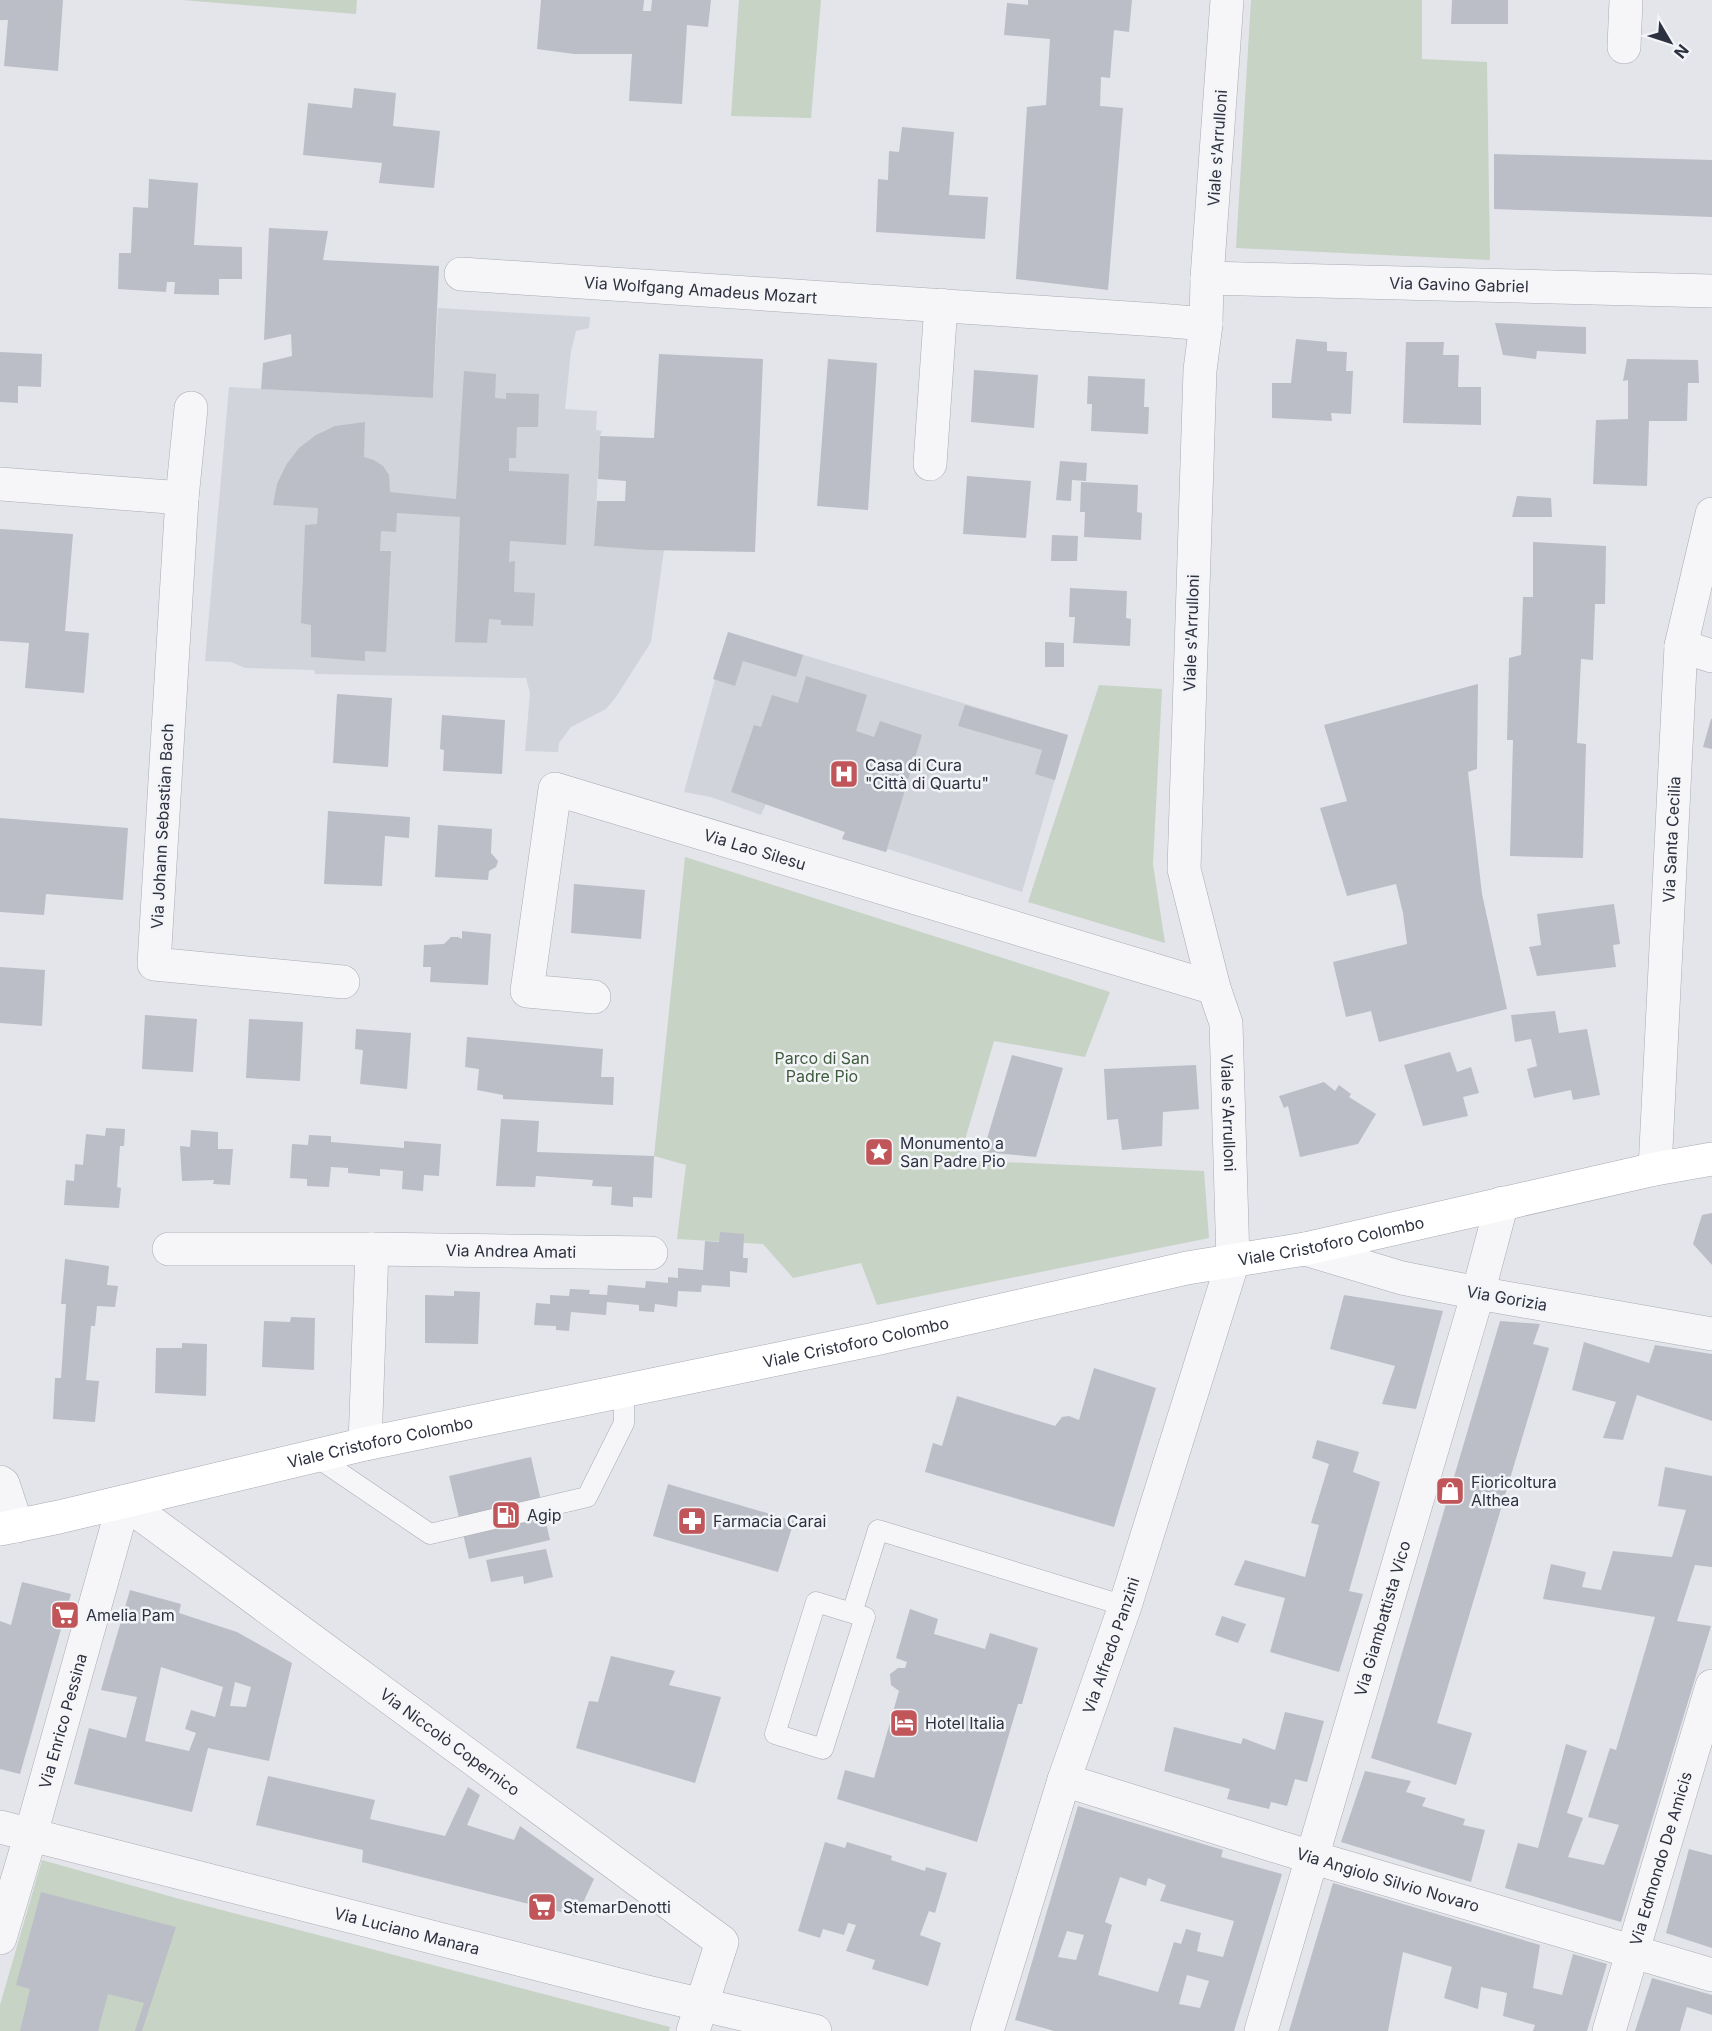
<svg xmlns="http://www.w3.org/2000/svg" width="1712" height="2031" font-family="Inter,sans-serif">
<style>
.built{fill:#d2d4db}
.green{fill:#c7d3c5}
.building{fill:#bbbec6;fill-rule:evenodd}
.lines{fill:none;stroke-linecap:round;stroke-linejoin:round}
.service-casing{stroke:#a9abb4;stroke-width:21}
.minor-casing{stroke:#a9abb4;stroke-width:34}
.tertiary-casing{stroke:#a9abb4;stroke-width:34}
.secondary-casing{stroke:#a9abb4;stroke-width:34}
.service{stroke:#f6f6f8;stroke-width:20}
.minor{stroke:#f6f6f8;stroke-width:33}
.tertiary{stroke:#f6f6f8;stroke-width:33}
.secondary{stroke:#fff;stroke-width:33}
.labels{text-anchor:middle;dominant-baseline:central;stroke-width:5;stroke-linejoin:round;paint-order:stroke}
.street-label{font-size:16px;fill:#2d3140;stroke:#f3f4f7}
.poi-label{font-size:16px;fill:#2d3140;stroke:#f3f4f7;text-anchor:start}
.park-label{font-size:16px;fill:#3e5a3c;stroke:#f3f4f7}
</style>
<rect width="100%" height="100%" fill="#e3e5ea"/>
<path class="built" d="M438,308L590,317L589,328L576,331L571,351L565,409L597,411L596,430L602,431L600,436L594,546L664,550L651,642L616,697L606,709L571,727L559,743L558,752L525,751L530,693L526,678L315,674L314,670L245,668L231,662L205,661L229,387L433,398Z
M728,632L1068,735L1022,892L888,849L886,852L842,839L845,832L766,804L761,815L711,797L684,792Z"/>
<path class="green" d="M182,0H357L356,14Z
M739,0H821L811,118L731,116Z
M1251,0H1422V59L1487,62L1490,260L1236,248Z
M1099,685L1162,689L1153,864L1165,943L1028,902Z
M685,857L1110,992L1085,1057L994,1041L959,1160L1204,1171L1209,1238L877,1305L861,1263L793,1278L763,1244L677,1239L686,1165L654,1156Z
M42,1860L176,1898L670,2027L669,2031H0V2005Z"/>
<path class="building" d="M0,0H63L58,71L4,66L8,20H0Z
M541,0H644L643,11H651L652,0H711L708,27L687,25L682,104L629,101L632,54H574L537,49Z
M1028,0H1132L1129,32L1114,30L1110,78L1101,77L1100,106L1123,108L1108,290L1016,279L1027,107L1046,105L1050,39L1004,35L1007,3L1028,5Z
M1452,0H1508V24H1451Z
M354,88L396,93L393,126L440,131L434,188L379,183L382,163L303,155L308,103L352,108Z
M902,127L954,132L949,195L988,197L985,239L876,232L878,179L888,180L889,151L899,152Z
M1494,154L1712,160V217L1494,209Z
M149,179L198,183L194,245L242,247V279H219V295L174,294L175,282H167L166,292L118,289L119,253H131L133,207L148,208Z
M269,228L328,231L323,260L439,266L433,398L261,389L263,363L292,356L291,334L264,340Z
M1495,323L1586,327V354L1537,351L1536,359L1503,355Z
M1296,339L1327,342V351L1347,352L1346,371H1353L1351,414L1331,413L1332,421L1272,418V383H1291Z
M1406,342H1444L1443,355H1459L1458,387H1481V425L1403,423Z
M0,352L42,354L41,387L18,386V403L0,402Z
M659,354L763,359L755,552L648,550L594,546L597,501H625L626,481L598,479L600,436L654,438Z
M828,359L877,363L868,510L817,506Z
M1627,359L1698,360L1699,383H1688L1687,421H1649L1647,486L1593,484L1596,420L1628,419V380L1623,381Z
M974,370L1038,375L1034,428L971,422Z
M464,371L496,374L495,398L506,399V393L539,394L538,427H517L516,458H509V471L569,474L566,545L510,541L509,562L515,561L514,592L535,593L533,626L501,625V620L489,619L487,643L455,642L460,517L397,513L396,532L381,531L380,551H391L386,652L365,651V661L311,657V625L301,623L305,525L317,524L318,508L273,505L277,484L286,465L299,448L316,435L335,426L365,422L364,457L374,460L383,466L389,475L390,492L456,499Z
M1088,376L1145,379L1144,407H1149L1148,434L1091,431L1092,404H1087Z
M1060,461L1087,463L1086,481L1072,480L1071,501L1056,500Z
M967,476L1031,481L1026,538L963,534Z
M1081,482L1138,485L1137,512L1142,513L1141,540L1084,537L1085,512H1080Z
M1517,496L1551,498L1552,517H1512Z
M0,529L73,534L65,631L89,633L84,693L25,688L29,643L0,641Z
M1052,535L1078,536L1077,561H1051Z
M1533,542L1606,546L1605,604H1595L1593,660L1581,659L1577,743L1586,744L1583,858L1510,856L1513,740H1507L1509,658L1521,655L1523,597H1533Z
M1070,588L1127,591L1126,618L1131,619L1130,646L1073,643L1075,617H1069Z
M728,632L803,655L796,677L743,661L735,686L713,679Z
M1045,642L1064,643V667H1045Z
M806,676L867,695L856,731L874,737L880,721L922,735L886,852L842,839L845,832L731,792L754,725L761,727L772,695L798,703Z
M1478,684L1477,769L1468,772L1482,894L1507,1009L1379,1042L1371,1011L1346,1017L1333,962L1407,944L1403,913L1396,884L1347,896L1320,808L1347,801L1324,725Z
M337,694L392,698L388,767L333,763Z
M965,705L1068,735L1055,780L1035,774L1042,750L958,726Z
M442,715L505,720L502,774L443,771L444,750L440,749Z
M1711,719H1712V749L1703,747Z
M328,811L410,817L409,838L385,836L382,886L324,884Z
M0,818L128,828L123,900L46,894L44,915L0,912Z
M438,825L492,829L491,853L498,861L496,867L489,871L488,880L435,877Z
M574,884L645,890L641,939L571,933Z
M1614,904L1620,944L1613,945L1616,967L1537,976L1529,947L1541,945L1537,914Z
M462,931L491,934L488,985L430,982L431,967H423L424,945L444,944L451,937H458L462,939Z
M0,967L45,970L42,1026L0,1023Z
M1555,1011L1559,1033L1587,1029L1600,1095L1573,1100L1571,1090L1534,1098L1527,1069L1537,1066L1531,1039L1515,1042L1511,1015Z
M145,1015L197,1019L193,1072L142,1069Z
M249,1019L303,1022L300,1081L246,1078Z
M356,1029L411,1033L407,1089L360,1084L363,1050L355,1049Z
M467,1037L603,1049L601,1077H614L613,1105L503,1099V1095L477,1090L479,1069L465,1067Z
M1450,1052L1457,1072L1471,1067L1479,1093L1463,1097L1468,1116L1423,1126L1404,1065Z
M1012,1055L1063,1068L1036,1157L983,1152Z
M1196,1065L1199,1109L1163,1112L1162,1146L1122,1150L1118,1119L1107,1120L1104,1069Z
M1324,1082L1335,1091L1339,1085L1351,1094L1349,1097L1376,1114L1358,1144L1300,1157L1288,1106L1284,1108L1279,1096Z
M501,1119L539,1121L537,1152L654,1156L652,1198L633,1197V1207L611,1205L612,1187L592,1186L593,1180L536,1176L535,1187L496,1186Z
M106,1128L125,1129L124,1146H120L117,1187L121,1188L119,1208L64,1205L66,1180L74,1181L75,1164L83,1165L86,1134L105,1136Z
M191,1130L218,1132V1149H233L230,1185L213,1184L214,1180L182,1181L180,1146L190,1147Z
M309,1135L331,1136V1142L404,1148V1141L441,1144L439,1176L424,1175L423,1191L402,1189L403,1171L380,1169V1176L348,1173V1168L331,1167L329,1187L307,1186V1179L290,1178L292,1144L308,1145Z
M1712,1213V1265L1693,1244L1702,1215Z
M720,1232L744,1234L743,1258H748L747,1273L730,1271V1287L702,1285L701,1292L678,1291L677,1307L655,1304L654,1312L639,1311V1305L607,1302L606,1315L571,1312L569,1331L556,1330V1326L534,1325L536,1303L550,1304V1295L569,1296L570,1289L590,1290L589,1294L607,1295L608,1285L645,1288L646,1281L668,1283V1277L678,1278V1268L703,1270L705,1241L719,1242Z
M65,1259L109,1266L107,1285L118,1286L115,1307L97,1306L95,1326H91L86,1380L99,1381L95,1422L53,1419L55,1378H61L66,1304H61Z
M454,1291L480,1292L478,1344L425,1343V1295L454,1296Z
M1344,1295L1443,1311L1416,1409L1382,1404L1395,1366L1330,1349Z
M291,1317L315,1318L314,1370L262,1367L264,1321L290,1322Z
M1500,1321L1540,1324L1533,1344L1549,1348L1437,1723L1472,1733L1456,1785L1371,1758Z
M1584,1342L1649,1363L1655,1345L1712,1354V1421L1637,1395L1623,1440L1603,1438L1616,1402L1572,1390Z
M182,1343L207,1344L206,1396L155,1393L156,1348H182Z
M1094,1368L1156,1388L1114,1527L925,1472L933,1443L942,1446L957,1396L1055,1426L1062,1417L1069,1416L1079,1420Z
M1317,1440L1359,1452L1353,1472L1380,1482L1349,1591L1363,1594L1339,1672L1270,1652L1285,1598L1234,1585L1245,1560L1305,1577L1319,1525L1311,1523L1329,1464L1312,1458Z
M531,1457L550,1540L469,1559L449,1476Z
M1665,1467L1712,1476V1567L1695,1565L1677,1621L1711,1626L1621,1922L1505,1888L1518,1843L1538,1848L1566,1744L1587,1751L1567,1813L1583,1818L1568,1857L1604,1865L1619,1825L1588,1817L1610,1748L1616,1750L1655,1617L1543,1599L1551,1564L1586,1572L1582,1587L1601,1590L1613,1551L1672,1557L1686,1510L1658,1506Z
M668,1484L794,1521L778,1572L653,1536Z
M546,1549L553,1577L524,1584L523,1576L491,1582L486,1560Z
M22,1582L71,1594L20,1774L0,1769V1621L11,1625Z
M130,1590L181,1604L179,1613L237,1632L292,1663L269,1761L208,1748L192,1812L74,1784L89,1728L126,1738L137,1697L101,1690ZM161,1667L223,1687L215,1717L191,1710L185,1729L196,1733L189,1751L145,1741ZM235,1682L251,1687L246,1707L230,1706Z
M910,1609L938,1619L934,1634L985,1649L990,1633L1038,1648L1022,1704H1018L977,1842L837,1799L845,1770L874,1778L899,1691L891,1685L890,1674L898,1668H905L907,1662L896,1658Z
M1222,1616L1246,1624L1238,1643L1215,1635Z
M611,1656L675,1671L669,1685L721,1697L695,1783L576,1748L589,1701L598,1702Z
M1285,1712L1324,1721L1307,1782L1295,1779L1287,1806L1271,1802L1269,1809L1227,1799L1230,1789L1164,1771L1174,1727L1241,1744L1243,1738L1275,1750Z
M1365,1771L1411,1781L1406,1792L1426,1798L1422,1806L1465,1819L1463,1825L1485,1830L1471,1882L1341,1842Z
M268,1776L375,1800L370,1819L445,1836L468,1787L480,1795L467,1825L514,1840L520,1826L594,1879L577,1916L362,1862L363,1850L256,1825Z
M1078,1806L1223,1850L1221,1857L1282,1874L1234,2031H1054L1015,2020ZM1120,1877L1146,1886L1148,1878L1166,1885L1160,1901L1234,1921L1223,1957L1197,1951L1201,1933L1186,1929L1181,1944L1174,1942L1158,1992L1098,1975L1112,1925L1105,1922ZM1067,1931L1084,1935L1076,1960L1058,1957ZM1187,1975L1209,1981L1200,2008L1179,2004Z
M825,1842L845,1848L847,1842L892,1856L891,1860L925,1871L926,1867L947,1873L935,1913L929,1911L920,1935L941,1943L928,1986L872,1969L875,1960L846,1951L856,1925L848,1923L844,1935L823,1929L820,1938L798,1931Z
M1689,1849L1712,1855V1948L1666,1933Z
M1333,1883L1540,1945L1533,1988L1562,1995L1573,1954L1607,1964L1587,2031H1533L1535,2025L1503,2016L1507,1993L1481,1987L1478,2009L1444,1998L1452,1967L1403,1952L1388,2031H1289Z
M41,1892L176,1927L142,2031H135L144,2003L108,1994L98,2031H20L30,1989L16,1985Z
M1652,1978L1712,1995V2015L1687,2007L1680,2031H1635Z"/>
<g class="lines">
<g class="service-casing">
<path id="service" d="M315,1456L430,1534L587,1497L624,1423V1392
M852,1613L865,1617L823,1749L775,1734L816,1602L852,1613L878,1530L1125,1606"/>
</g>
<g class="minor-casing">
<g id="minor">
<path d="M1624,47L1626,0"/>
<path id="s1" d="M461,274L1158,320L1206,324"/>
<path id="s2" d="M1207,278L1712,291"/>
<path d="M191,408L182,498L154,964L343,982"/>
<path d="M930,464L941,305"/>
<path d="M0,484L182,498"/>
<path d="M1681,646L1712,656"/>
<path id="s3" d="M594,997L527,991L555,789L1214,988"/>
<path id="s4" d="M1655,1169L1681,646L1712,514"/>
<path id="s5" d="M169,1249H372L651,1253"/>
<path d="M1478,1293L1712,1334"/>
<path d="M365,1444L372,1249"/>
<path d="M0,1482L3,1484L17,1526"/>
<path id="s6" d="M1064,1780L1311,1857L1712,1975"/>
<path id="s7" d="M0,1938L31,1834L124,1502L722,1942L693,2031"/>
<path id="s8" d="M987,2031L1064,1780L1125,1606L1233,1261"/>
<path id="s9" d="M1609,2031L1712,1686"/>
</g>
</g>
<g class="tertiary-casing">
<g id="tertiary">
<path id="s10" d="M1227,0L1207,278L1206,324L1200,370L1184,869L1214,988L1226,1023L1233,1261"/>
<path d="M1305,1249L1402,1278L1478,1293"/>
<path id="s11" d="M0,1827L647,1992L815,2031"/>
<path id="s12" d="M1261,2031L1478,1293L1502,1203"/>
</g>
</g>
<g class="secondary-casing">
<g id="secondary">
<path id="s13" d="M0,1529L59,1517L365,1444L875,1339L1187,1268L1305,1249L1655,1169L1712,1159"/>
</g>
</g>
<use href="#service" class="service"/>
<use href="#minor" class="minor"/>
<use href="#tertiary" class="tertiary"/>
<use href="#secondary" class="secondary"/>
</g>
<defs>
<g id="hospital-square" transform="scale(1.5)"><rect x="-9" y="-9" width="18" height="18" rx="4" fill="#c05659" stroke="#f3f4f7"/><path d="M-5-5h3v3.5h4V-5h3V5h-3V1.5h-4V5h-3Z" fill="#fff"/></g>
<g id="sight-square" transform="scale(1.5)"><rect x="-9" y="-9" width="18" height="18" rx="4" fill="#c05659" stroke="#f3f4f7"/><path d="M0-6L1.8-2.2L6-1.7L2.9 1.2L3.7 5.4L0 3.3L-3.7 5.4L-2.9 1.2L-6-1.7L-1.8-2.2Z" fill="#fff"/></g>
<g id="shop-square" transform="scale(1.5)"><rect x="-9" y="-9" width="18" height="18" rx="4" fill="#c05659" stroke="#f3f4f7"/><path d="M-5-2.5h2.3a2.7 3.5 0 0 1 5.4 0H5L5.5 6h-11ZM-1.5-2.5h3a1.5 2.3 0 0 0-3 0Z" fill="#fff"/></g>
<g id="fuel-square" transform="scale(1.5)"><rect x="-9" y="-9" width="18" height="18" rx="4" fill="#c05659" stroke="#f3f4f7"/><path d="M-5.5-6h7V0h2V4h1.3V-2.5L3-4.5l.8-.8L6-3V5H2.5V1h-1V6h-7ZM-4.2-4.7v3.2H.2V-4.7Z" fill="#fff"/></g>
<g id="pharmacy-square" transform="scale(1.5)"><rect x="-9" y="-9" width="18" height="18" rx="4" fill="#c05659" stroke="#f3f4f7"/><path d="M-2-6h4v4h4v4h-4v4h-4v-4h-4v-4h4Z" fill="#fff"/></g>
<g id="supermarket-square" transform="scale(1.5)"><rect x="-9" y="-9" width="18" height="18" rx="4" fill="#c05659" stroke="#f3f4f7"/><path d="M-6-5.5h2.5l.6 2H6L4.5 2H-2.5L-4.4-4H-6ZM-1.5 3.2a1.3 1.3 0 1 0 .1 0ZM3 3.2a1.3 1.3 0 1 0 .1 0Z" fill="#fff"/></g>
<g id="hotel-square" transform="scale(1.5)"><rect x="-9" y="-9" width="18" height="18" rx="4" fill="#c05659" stroke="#f3f4f7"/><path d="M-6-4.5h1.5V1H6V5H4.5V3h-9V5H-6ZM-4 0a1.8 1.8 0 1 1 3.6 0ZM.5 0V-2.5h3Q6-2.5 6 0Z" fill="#fff"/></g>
</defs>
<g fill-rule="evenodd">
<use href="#hospital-square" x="844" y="774"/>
<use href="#sight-square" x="879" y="1152"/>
<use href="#shop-square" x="1450" y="1491"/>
<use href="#fuel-square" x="506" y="1515"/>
<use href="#pharmacy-square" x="692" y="1521"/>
<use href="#supermarket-square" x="65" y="1615"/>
<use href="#hotel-square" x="904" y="1723"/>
<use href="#supermarket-square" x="542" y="1907"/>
</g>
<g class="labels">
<g class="street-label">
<text transform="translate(1217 148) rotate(-86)">Viale s'Arrulloni</text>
<text stroke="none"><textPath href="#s2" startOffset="252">Via Gavino Gabriel</textPath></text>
<text stroke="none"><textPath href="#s1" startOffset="240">Via Wolfgang Amadeus Mozart</textPath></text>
<text transform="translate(1191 633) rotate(-88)">Viale s'Arrulloni</text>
<text transform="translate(162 826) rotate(-87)">Via Johann Sebastian Bach</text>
<text stroke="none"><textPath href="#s4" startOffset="330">Via Santa Cecilia</textPath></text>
<text stroke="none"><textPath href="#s3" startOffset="480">Via Lao Silesu</textPath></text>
<text stroke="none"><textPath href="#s10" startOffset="1120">Viale s'Arrulloni</textPath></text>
<text stroke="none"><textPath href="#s13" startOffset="1362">Viale Cristoforo Colombo</textPath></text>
<text stroke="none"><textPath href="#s5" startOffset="342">Via Andrea Amati</textPath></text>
<text transform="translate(1507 1298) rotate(10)">Via Gorizia</text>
<text stroke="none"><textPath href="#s13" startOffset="876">Viale Cristoforo Colombo</textPath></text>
<text stroke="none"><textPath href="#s13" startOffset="390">Viale Cristoforo Colombo</textPath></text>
<text stroke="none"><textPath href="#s12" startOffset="430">Via Giambattista Vico</textPath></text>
<text stroke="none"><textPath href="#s8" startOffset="405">Via Alfredo Panzini</textPath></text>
<text stroke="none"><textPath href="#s7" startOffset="226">Via Enrico Pessina</textPath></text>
<text stroke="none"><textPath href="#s7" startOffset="858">Via Niccolò Copernico</textPath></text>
<text stroke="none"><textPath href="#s9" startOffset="180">Via Edmondo De Amicis</textPath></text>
<text stroke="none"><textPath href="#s6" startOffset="339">Via Angiolo Silvio Novaro</textPath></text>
<text stroke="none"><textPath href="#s11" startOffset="420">Via Luciano Manara</textPath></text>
</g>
<g class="poi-label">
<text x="865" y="765">Casa di Cura<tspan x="865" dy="18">"Città di Quartu"</tspan></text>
<text x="900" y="1143">Monumento a<tspan x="900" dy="18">San Padre Pio</tspan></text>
<text x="1471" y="1482">Fioricoltura<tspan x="1471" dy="18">Althea</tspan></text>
<text x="527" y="1515">Agip</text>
<text x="713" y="1521">Farmacia Carai</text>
<text x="86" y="1615">Amelia Pam</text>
<text x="925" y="1723">Hotel Italia</text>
<text x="563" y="1907">StemarDenotti</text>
</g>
<g class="park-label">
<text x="822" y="1058">Parco di San<tspan x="822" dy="18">Padre Pio</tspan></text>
</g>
</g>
<g transform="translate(1670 42) rotate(129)" stroke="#f3f4f7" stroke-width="4.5" paint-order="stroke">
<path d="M0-4.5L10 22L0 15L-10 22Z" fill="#2d3140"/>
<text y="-9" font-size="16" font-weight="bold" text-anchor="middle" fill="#2d3140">N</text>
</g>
</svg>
